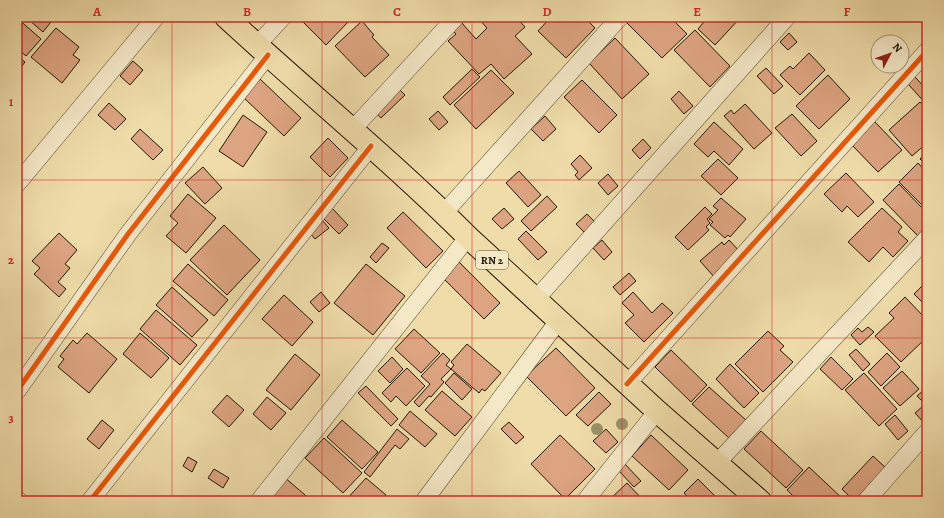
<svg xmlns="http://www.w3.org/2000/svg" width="944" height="518" font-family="Alegreya,serif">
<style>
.building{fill:#dda481;stroke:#211707}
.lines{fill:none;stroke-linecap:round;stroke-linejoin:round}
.street-casing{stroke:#544830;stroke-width:18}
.highway-casing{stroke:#211707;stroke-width:24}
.street{stroke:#f5e8c7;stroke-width:17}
.highway{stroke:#efdca9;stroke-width:22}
.cycleway-casing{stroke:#f5e8c7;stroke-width:8}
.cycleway{stroke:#e8590c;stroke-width:5}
.tree{fill:#9c9068}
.grid{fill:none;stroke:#d62828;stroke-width:1;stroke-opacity:0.55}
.labels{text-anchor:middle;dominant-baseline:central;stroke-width:3.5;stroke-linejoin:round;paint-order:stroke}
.shield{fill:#f5e8c7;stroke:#615641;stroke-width:1}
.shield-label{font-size:11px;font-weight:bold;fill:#211707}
.neatline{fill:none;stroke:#d62828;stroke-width:1.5}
.grid-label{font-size:13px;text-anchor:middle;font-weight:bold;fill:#d62828}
</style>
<rect width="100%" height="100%" fill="#efdca9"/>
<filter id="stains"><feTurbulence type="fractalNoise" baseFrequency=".005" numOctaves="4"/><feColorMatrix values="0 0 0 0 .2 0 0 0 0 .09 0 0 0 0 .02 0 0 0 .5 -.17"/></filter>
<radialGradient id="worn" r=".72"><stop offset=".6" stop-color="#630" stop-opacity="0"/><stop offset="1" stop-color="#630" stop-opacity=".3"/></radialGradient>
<path class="building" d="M31,17H53L54,18L43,32L29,20Z
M306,17H347L350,20L326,45L302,21Z
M477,17H516L525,27L515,36L532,54L504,79L491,64L479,74L448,41L456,34L452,30L461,22L476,39L487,28Z
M551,17H584L595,28L566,58L538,31Z
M626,17H670L687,34L662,58L624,20Z
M708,17H741L715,45L698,29Z
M17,18L41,39L26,56L17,48Z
M362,21L374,35L372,37L389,55L365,77L335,46Z
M56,28L79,47L73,55L80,60L62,83L31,57Z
M695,30L730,66L710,87L674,50Z
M789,33L797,42L788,50L780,42Z
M615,38L649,74L622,99L589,63Z
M809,53L825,70L800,95L780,75L790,66L793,69Z
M17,56L25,62L17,73Z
M133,61L143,70L130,85L120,76Z
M766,68L783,86L774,94L757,76Z
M472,69L480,77L450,105L443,97Z
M491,70L514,93L476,129L454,105Z
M828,75L850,99L819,129L796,106Z
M915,77L927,90V105L908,84Z
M260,79L301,118L284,136L243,97Z
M582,80L617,115L599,133L564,97Z
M397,87L405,95L381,118L373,110Z
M679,91L693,106L684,114L671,99Z
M920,102L927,109V143L912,156L889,130Z
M109,103L126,119L115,130L98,115Z
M745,104L772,133L754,149L724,116L731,110L734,114Z
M438,111L448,122L439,130L429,119Z
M792,114L817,141L801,156L775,128Z
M243,115L267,132L243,167L219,151Z
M545,116L556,129L543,141L531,129Z
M874,121L902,150L878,172L850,143Z
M714,122L743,149L729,165L714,151L708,157L694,144Z
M140,129L163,150L153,160L131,139Z
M328,138L348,158L330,177L310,157Z
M643,139L651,148L640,159L632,150Z
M927,151V166L920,159Z
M580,155L592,168L579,180L575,175L578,172L571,164Z
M718,159L738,178L721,195L701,176Z
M918,163L927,173V206L925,208L899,182Z
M203,167L222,188L205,204L185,183Z
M519,171L541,195L528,207L506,183Z
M846,173L874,202L858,217L847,206L842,212L824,194Z
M608,174L618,186L608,195L598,183Z
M899,184L927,213V229L919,237L883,200Z
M188,194L216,218L186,253L166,236L178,223L170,216Z
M547,196L557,207L531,231L521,221Z
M721,198L746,219L730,237L728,235L725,238L710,225L713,222L709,219L718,210L713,206Z
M331,207L348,225L339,234L321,216Z
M705,207L712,214L707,219L710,223L706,227L709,230L688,250L675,237Z
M504,208L514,219L502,229L492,219Z
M882,208L902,227L898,232L908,241L893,257L883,247L869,262L848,242Z
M403,212L443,251L426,268L387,228Z
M587,214L595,222L584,232L576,224Z
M321,219L329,228L315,239L308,231Z
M224,225L260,260L227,295L190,260Z
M526,231L547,252L538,260L518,239Z
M59,233L77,250L65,264L70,268L58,282L66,289L59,297L34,274L40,268L32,261Z
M602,240L612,252L604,260L593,248Z
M729,240L742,254L715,278L700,261L722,242L724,245Z
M382,243L389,248L376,263L370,257Z
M459,262L500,303L484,319L443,278Z
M188,264L228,300L214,316L173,281Z
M366,264L405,296L373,335L334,303Z
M629,273L636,281L620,295L613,287Z
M927,281V307L914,294Z
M172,287L208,320L192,337L156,305Z
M321,292L330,303L319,312L310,302Z
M633,292L652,313L662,303L673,313L644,342L625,323L634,315L622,303Z
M284,295L313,322L292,346L262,319Z
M905,297L927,320V337L901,362L875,336L894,318L889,313Z
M156,310L197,345L180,365L140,329Z
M868,327L874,332L860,345L851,335L858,328L862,332Z
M414,329L440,353L421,373L395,349Z
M768,331L784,346L780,350L793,362L763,392L735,364Z
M87,333L117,359L89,393L58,367L64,359L60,356L73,340L77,344Z
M140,333L169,358L151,378L123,354Z
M467,344L501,373L485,391L482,389L479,393L451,369L454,365L451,362Z
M556,348L595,388L566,416L526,376Z
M856,349L870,364L863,371L849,355Z
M671,350L707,385L691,402L655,367Z
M443,353L450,360L446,365L451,369L441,379L444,382L431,397L429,396L419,407L414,402L430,384L421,376Z
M887,353L900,367L881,386L868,372Z
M295,354L320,375L291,410L266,390Z
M392,357L403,369L390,383L378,371Z
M831,357L853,379L842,390L820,369Z
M730,364L759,393L744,408L716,379Z
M407,368L425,386L406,406L396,396L391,402L382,393Z
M902,371L919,389L900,406L883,388Z
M454,373L472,389L462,400L445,383Z
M864,373L897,409L879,426L845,390Z
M366,386L398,419L391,426L358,393Z
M709,387L747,421L730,439L692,404Z
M925,389L927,391V406L917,396Z
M442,391L472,417L455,436L425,410Z
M599,392L611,404L588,426L576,415Z
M227,395L244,410L229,427L212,412Z
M267,397L286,413L271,430L253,414Z
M923,406L927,411V421L925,424L915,413Z
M410,411L437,434L425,447L399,425Z
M895,415L908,431L898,440L885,424Z
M102,420L114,430L99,449L87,439Z
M342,420L378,452L362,469L327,437Z
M509,422L524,437L516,444L501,429Z
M397,429L409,439L400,449L395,445L370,477L364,472Z
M606,429L618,442L606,453L593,441Z
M761,431L803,470L786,488L744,449Z
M560,435L595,469L565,499L531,464Z
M651,435L688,470L669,490L632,456Z
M324,438L362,473L343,493L305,458Z
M873,456L886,468L854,501L842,489Z
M188,457L197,462L192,472L183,466Z
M624,463L641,481L634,487L617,469Z
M809,467L845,501H798L787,490Z
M214,469L229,478L223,488L208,478Z
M283,476L312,501H262Z
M366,478L386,495L380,501H345Z
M698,479L720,501H692L684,493Z
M627,483L644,501H608Z"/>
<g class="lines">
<g class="street-casing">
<path id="street" d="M257,45L283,17
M352,130L456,17
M17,184L156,17
M444,213L620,17
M536,299L787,17
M627,384L927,51
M17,391L128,234L268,55
M716,464L927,238
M17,499L19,501
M90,501L371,146
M259,501L468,237
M424,501L559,320
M585,501L657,411
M866,501L927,432"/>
</g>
<g class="highway-casing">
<path id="highway" d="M226,17C306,91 391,160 468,237L657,411L760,501"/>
</g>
<use href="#street" class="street"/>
<use href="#highway" class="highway"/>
<g class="cycleway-casing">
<path id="cycleway" d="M627,384L927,51
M17,391L128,234L268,55
M90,501L371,146"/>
</g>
<use href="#cycleway" class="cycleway"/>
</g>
<g class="tree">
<circle cx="622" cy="424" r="6"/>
<circle cx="597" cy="429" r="6"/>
</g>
<path class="grid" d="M172,17V501M322,17V501M472,17V501M622,17V501M772,17V501M17,180H927M17,338H927"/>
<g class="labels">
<rect class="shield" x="476" y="251" width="32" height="18" rx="3"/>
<g class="shield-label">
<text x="492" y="260">RN 2</text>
</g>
</g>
<rect width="944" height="518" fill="none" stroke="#efdca9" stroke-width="44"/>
<g transform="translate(890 54) rotate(49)"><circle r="19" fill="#f5e8c7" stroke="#a0947a"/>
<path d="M0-3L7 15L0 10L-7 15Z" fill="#8f2418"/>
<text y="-6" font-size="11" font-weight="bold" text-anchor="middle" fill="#211707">N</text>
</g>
<rect x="22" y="22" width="900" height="474" class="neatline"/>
<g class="grid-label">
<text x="97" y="16">A</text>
<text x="247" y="16">B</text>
<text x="397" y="16">C</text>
<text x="547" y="16">D</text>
<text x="697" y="16">E</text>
<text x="847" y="16">F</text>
<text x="11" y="106">1</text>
<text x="11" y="264">2</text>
<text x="11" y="422">3</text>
</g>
<rect width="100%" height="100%" filter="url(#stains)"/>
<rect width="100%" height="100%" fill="url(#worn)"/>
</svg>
